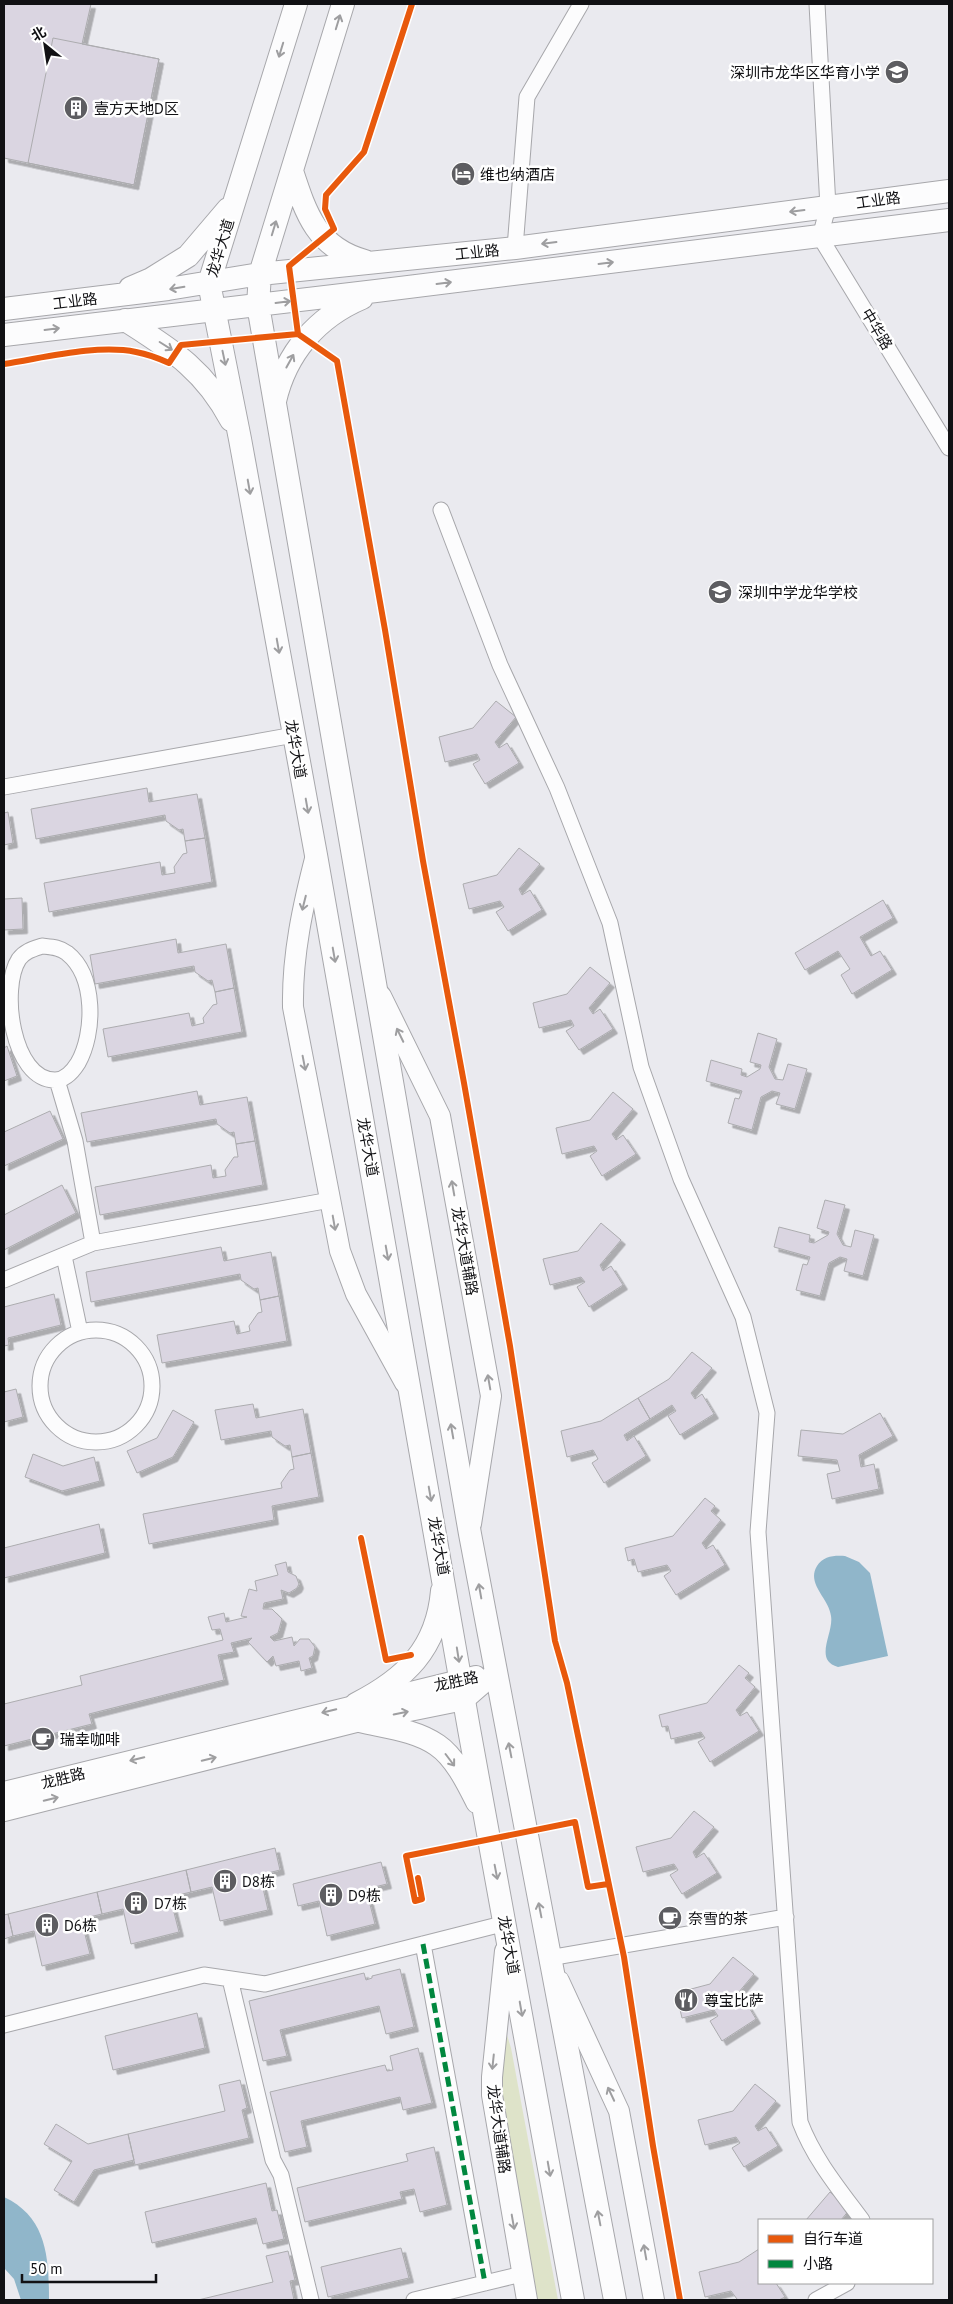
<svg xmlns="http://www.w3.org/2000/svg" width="953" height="2304" font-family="'PT Sans','Noto Sans SC',sans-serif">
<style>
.green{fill:#dee3c9}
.water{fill:#90b6ca}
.building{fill:#dad5e1;stroke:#acacaf;filter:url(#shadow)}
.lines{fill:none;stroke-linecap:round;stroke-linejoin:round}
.minor-casing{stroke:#a7a7ab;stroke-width:17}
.secondary-casing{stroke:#a7a7ab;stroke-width:22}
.primary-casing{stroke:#a7a7ab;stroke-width:24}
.minor{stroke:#fcfcfd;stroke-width:15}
.secondary{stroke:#fcfcfd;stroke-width:20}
.primary{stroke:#fcfcfd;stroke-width:22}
.quiet{stroke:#00873e;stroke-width:5;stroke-dasharray:10 5;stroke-linecap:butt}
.cycleway-casing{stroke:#fff;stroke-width:9}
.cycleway{stroke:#e8590c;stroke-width:6}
.oneway{stroke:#9e9ea0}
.labels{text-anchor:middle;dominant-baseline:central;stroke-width:5;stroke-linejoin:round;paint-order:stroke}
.poi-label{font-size:15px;fill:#111114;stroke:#fff;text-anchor:start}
.street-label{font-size:15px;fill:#111114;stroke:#fff}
</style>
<defs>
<filter id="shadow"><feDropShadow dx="4.5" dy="4.5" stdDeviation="0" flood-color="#0004"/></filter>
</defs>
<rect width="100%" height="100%" fill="#eaeaef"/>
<path class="green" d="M505,2029L511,2048L558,2300H536L500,2106Z"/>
<path class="water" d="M845,1556L859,1562L870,1573L888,1656L838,1667C813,1660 834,1633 831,1616C829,1598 806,1584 817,1566C823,1556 835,1555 845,1556Z
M4,2197C47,2217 49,2258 49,2300H21L14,2279L4,2268Z"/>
<path class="building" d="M4,4H91L82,44L159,59L134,185L4,158Z
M53,38L159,59L134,185L28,163Z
M496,701L516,717L495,742L499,748L507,743L519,763L485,784L473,764L480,760L477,754L445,762L439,737L473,728Z
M147,788L149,802L197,794L205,838L185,841L183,829L179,830L166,821L165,815L36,839L31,809Z
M8,812L13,843L4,845V813Z
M205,838L212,882L49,912L44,883L160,862L162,875L175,873L174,867L183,854L187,853L185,841Z
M519,848L540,864L519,889L522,895L530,890L542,910L508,931L496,912L504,907L500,901L469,909L463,884L497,875Z
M22,898L23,929L4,930V899Z
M883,900L893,918L860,937L871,956L880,951L892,970L852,994L841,975L850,969L838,951L805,970L795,953Z
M176,939L178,953L226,944L234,988L215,992L212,980L208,981L195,972L194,966L95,984L90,955Z
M590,967L610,983L589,1008L593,1014L600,1009L613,1029L579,1050L566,1031L574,1026L571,1020L539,1028L533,1003L567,994Z
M234,988L242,1032L108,1057L103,1029L189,1013L192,1026L204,1023L203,1018L213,1005L217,1004L215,992Z
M758,1033L777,1039L769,1067L775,1079L783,1080L788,1064L807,1069L795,1109L776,1104L780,1093L772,1091L761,1097L752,1130L728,1123L735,1098L739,1099L742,1091L706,1081L711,1060L742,1069L741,1075L747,1077L760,1069L761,1065L750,1062Z
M7,1046L17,1076L4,1081V1048Z
M197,1091L200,1105L247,1097L255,1141L236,1144L234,1132L230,1133L217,1124L216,1119L87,1142L81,1113Z
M613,1092L633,1109L612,1134L616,1140L623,1135L636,1154L602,1176L590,1156L597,1151L594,1146L562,1154L556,1128L590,1120Z
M50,1111L63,1139L4,1166V1132Z
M255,1141L263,1185L100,1215L95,1187L211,1165L213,1178L226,1176L225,1170L234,1157H238L236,1144Z
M62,1185L76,1213L4,1250V1215Z
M825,1200L845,1205L837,1234L843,1245L851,1247L855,1230L874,1235L863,1276L844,1271L847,1259L840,1257L829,1263L820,1296L796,1290L803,1264L807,1265L810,1257L774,1247L779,1227L810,1235L809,1242L814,1243L828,1235L829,1232L817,1228Z
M601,1223L621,1240L600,1265L603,1271L611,1266L623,1285L589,1307L577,1287L585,1282L581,1277L550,1285L543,1259L578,1251Z
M221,1247L224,1261L271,1252L279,1296L260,1300L258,1288L254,1289L241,1280L240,1274L91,1302L86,1272Z
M54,1294L61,1325L8,1338L9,1345L4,1346V1307Z
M279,1296L287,1341L162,1363L157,1335L234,1321L237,1334L250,1331L249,1326L258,1313L262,1312L260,1300Z
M692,1352L712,1368L691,1393L695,1399L702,1394L714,1414L680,1435L668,1416L676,1411L672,1405L650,1419L638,1398L669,1379Z
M16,1389L23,1417L4,1422V1392Z
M638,1398L650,1419L624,1435L627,1441L634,1436L646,1456L604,1483L592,1463L598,1459L593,1450L567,1457L561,1431L601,1421Z
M253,1404L256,1418L303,1409L311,1453L292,1457L290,1445L285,1446L272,1437L271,1431L221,1440L215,1410Z
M173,1410L194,1422L173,1457L137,1473L127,1451L157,1438Z
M880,1413L893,1436L859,1455L861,1467L874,1464L879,1489L832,1499L827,1474L840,1471L837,1460L798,1456L801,1430L843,1434Z
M311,1453L319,1497L272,1506L274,1520L149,1544L143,1514L282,1488L281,1483L290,1470L294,1469L292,1457Z
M33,1454L63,1466L94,1457L100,1481L62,1491L25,1477Z
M705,1498L715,1506L711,1511L721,1520L702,1543L706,1549L713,1545L725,1565L676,1595L664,1576L671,1571L667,1565L638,1572L634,1559L628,1561L625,1548L673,1536Z
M99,1524L105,1553L4,1578V1548Z
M286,1562L288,1572L296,1576L299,1584L297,1588L289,1593L281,1590L283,1599L264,1603L263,1609H272L282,1619L278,1633L270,1637L274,1641L292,1637L294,1646L300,1639H309L315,1647L313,1656L309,1658L312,1668L301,1671L299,1661L276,1666L273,1656L267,1662L248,1642L252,1638L231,1643L234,1652L218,1655L224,1680L89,1714L92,1724L4,1746V1704L82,1685L80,1676L223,1640L220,1629L212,1630L208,1617L224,1613L226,1622L247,1617L241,1616L249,1589L257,1591L255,1581L278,1575L275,1565Z
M739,1665L749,1673L745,1678L755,1687L736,1710L740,1716L747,1712L759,1731L710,1762L698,1742L705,1738L701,1732L671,1739L668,1726L662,1727L659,1715L707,1703Z
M694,1811L714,1827L693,1852L696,1858L704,1853L717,1873L682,1894L670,1875L678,1870L674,1864L643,1872L636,1847L671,1838Z
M275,1848L280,1870L260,1875L268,1910L220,1921L212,1887L191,1892L186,1870Z
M381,1862L387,1884L366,1889L375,1924L327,1936L319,1901L298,1906L293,1884Z
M186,1870L191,1892L170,1897L179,1932L131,1944L123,1909L102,1914L97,1892Z
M97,1892L102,1914L81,1919L90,1954L42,1966L34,1931L13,1936L8,1914Z
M8,1914L13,1936L4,1939V1915Z
M733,1957L754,1974L733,1999L736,2004L744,1999L756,2019L722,2041L710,2021L718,2016L714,2010L682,2018L676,1993L710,1984Z
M400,1969L414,2027L386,2034L379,2006L280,2030L287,2056L263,2061L249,2001L364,1973L366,1980L372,1978V1976Z
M197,2013L205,2048L113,2070L105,2036Z
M418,2048L432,2103L403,2110L400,2097L301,2121L307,2147L285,2152L270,2092L385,2065L387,2071L393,2070L390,2056Z
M240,2080L247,2108L242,2110L249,2138L135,2165L128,2134L225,2111L219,2085Z
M755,2084L776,2101L755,2126L758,2131L766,2127L778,2146L744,2167L732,2148L740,2143L736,2137L705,2145L698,2120L733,2111Z
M56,2124L88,2144L128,2134L134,2160L94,2170L74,2202L54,2190L72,2161L44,2144Z
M434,2147L447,2205L420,2212L414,2189L400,2192L402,2199L305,2222L297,2188L408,2161L406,2154Z
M266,2183L272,2211L277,2210L284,2239L263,2244L256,2218L152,2243L145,2212Z
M830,2192L850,2209L841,2220H806Z
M401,2248L409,2278L328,2297L321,2267Z
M759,2249V2283H776L785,2297L779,2300H735L737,2299L731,2291L705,2297L699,2272L739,2262Z
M288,2251L295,2280L290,2281L294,2300H198L273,2282L266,2256Z"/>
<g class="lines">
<g class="minor-casing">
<path id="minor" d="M817,4L828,207L820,237L949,448
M515,248L527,97L581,4
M441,510L500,665L557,788L610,923L641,1067L681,1179L743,1317L767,1413L758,1532L800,2122C814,2159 839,2189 862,2220
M4,787L294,735
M42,946C51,947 59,947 67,953C96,976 95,1033 78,1063C73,1071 66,1080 55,1080C12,1080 0,988 19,959C25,951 33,949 42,946Z
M57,1080L75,1141L93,1243
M64,1256L80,1332
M4,1280L93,1243L330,1200
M40 1386a56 56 0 1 1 112 0a56 56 0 1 1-112 0Z
M423,1944L485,2283
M549,1958L786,1917
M230,1979L273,2160L281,2175L311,2300
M4,2025L204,1975L265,1984L506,1923
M414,2300L522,2274
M816,2300L847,2283"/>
</g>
<g class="secondary-casing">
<path id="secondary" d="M316,855C303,905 292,955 293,1007L340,1251L356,1294L405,1383
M381,996L440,1116L491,1396L471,1524
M4,1792L476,1676
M4,1811L360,1721L464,1700L495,1673
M505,1951L492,2077V2095L527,2300
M559,1981L619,2111L654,2300"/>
</g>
<g class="primary-casing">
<path id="primary" d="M296,4L209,283L240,439L316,855L469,1729L573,2300
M343,4L260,274L258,305L470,1534L615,2300
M292,171C306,214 317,248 365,261
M130,288L151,279L188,256L228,209
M4,309L168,289L260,274L515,248L949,191
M125,320C172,350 204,369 231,420
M4,335L376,291L949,220
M275,401C286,353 317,317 362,298
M356,1704C405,1679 437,1649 442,1591
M360,1721C385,1727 416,1730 437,1745C455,1757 468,1784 477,1802"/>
</g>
<use href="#minor" class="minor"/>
<use href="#secondary" class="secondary"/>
<use href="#primary" class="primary"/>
<path class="quiet" d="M423,1944L485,2283"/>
<g class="cycleway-casing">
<path id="cycleway" d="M298,334L289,266L334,229L325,209L326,195L364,152L412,4
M4,364C44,358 96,344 136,352C147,354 158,358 169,363L181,345L298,334L337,361L385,630L423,861L464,1083L510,1346L555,1641L567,1683L624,1957L653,2146L680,2300
M361,1538L386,1660L411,1655
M418,1878L422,1899L415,1901L406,1856L575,1822L588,1887L608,1884"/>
</g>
<use href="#cycleway" class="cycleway"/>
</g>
<defs><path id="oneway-shaft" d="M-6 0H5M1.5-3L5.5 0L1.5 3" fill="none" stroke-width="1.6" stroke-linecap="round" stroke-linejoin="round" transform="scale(1.25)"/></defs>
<g class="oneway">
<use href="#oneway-shaft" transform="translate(338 22) rotate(-73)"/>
<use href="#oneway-shaft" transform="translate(281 50) rotate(107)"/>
<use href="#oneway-shaft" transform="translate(797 211) rotate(173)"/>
<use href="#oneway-shaft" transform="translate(274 228) rotate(-73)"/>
<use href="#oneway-shaft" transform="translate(549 243) rotate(173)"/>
<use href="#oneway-shaft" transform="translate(606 263) rotate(-7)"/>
<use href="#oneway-shaft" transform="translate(444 283) rotate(-7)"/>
<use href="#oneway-shaft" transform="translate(177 288) rotate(171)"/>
<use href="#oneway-shaft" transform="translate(283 302) rotate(-7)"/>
<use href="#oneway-shaft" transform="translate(52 329) rotate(-7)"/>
<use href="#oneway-shaft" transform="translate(166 346) rotate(32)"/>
<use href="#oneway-shaft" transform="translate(224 358) rotate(78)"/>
<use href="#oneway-shaft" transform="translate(290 361) rotate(-61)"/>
<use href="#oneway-shaft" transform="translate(249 487) rotate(80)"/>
<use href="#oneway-shaft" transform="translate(278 646) rotate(80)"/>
<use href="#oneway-shaft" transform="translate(307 806) rotate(80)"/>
<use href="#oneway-shaft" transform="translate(304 903) rotate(104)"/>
<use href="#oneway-shaft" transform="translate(334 955) rotate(80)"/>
<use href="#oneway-shaft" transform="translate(400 1035) rotate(-116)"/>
<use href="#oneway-shaft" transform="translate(304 1063) rotate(79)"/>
<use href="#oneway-shaft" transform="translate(453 1188) rotate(-100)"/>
<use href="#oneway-shaft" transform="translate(334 1223) rotate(80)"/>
<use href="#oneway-shaft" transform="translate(387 1253) rotate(80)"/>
<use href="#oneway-shaft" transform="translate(489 1382) rotate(-100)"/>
<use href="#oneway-shaft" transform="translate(452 1431) rotate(-100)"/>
<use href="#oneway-shaft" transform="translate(430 1494) rotate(80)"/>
<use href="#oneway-shaft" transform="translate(480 1591) rotate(-100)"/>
<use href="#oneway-shaft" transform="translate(458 1655) rotate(81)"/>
<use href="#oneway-shaft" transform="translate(329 1711) rotate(166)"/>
<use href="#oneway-shaft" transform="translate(401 1713) rotate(-12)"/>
<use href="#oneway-shaft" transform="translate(510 1750) rotate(-101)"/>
<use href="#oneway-shaft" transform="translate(137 1759) rotate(166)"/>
<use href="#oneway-shaft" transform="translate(209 1759) rotate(-14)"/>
<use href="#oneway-shaft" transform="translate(450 1760) rotate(53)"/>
<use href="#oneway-shaft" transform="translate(51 1799) rotate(-14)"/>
<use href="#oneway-shaft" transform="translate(496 1872) rotate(79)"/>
<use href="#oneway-shaft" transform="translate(540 1910) rotate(-101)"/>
<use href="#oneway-shaft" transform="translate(521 2009) rotate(80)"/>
<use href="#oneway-shaft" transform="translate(493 2062) rotate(96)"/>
<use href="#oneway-shaft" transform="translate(611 2094) rotate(-115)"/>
<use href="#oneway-shaft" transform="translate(549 2169) rotate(80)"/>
<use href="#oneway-shaft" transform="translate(599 2218) rotate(-101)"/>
<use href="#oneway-shaft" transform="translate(513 2222) rotate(80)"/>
<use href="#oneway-shaft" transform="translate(645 2252) rotate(-100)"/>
</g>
<defs>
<g id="school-disc" transform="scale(1.25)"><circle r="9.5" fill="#5d5d61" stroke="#fff"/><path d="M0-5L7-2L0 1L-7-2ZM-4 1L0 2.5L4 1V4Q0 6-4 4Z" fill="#fff"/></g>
<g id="building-disc" transform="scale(1.25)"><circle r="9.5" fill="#5d5d61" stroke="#fff"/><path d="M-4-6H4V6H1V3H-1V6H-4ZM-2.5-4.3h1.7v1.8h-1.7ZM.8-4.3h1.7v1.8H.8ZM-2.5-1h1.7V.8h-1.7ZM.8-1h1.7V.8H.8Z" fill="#fff"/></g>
<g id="hotel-disc" transform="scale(1.25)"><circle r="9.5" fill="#5d5d61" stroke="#fff"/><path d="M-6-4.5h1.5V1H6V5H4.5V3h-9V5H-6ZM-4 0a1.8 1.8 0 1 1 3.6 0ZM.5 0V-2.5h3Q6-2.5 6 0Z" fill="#fff"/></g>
<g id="cafe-disc" transform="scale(1.25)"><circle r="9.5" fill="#5d5d61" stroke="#fff"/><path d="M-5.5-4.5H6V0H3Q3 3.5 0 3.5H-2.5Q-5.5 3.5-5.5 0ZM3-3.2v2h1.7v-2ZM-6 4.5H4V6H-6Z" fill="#fff"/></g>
<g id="restaurant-disc" transform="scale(1.25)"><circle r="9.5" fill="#5d5d61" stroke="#fff"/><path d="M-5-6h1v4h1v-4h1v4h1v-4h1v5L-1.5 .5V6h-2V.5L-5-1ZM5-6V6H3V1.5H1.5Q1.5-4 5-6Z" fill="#fff"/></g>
</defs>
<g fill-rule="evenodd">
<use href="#school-disc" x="897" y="72"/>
<use href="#building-disc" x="76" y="108"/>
<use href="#hotel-disc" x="463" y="174"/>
<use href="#school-disc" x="720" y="592"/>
<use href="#cafe-disc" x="43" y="1739"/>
<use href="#building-disc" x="225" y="1881"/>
<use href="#building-disc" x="331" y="1895"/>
<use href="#building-disc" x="136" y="1903"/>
<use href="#cafe-disc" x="670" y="1918"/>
<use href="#building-disc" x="47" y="1925"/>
<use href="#restaurant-disc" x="686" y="2000"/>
</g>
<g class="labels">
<g class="poi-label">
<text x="880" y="72" text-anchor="end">深圳市龙华区华育小学</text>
<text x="94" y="108">壹方天地D区</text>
<text x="480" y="174">维也纳酒店</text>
<text x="738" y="592">深圳中学龙华学校</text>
<text x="60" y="1739">瑞幸咖啡</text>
<text x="242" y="1881">D8栋</text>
<text x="348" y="1895">D9栋</text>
<text x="154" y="1903">D7栋</text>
<text x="688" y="1918">奈雪的茶</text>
<text x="64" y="1925">D6栋</text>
<text x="704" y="2000">尊宝比萨</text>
</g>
<g class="street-label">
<text transform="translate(878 200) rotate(-8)">工业路</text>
<text transform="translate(220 248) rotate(-73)">龙华大道</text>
<text transform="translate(477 252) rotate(-6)">工业路</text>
<text transform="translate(75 301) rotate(-7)">工业路</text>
<text transform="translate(877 329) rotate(59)">中华路</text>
<text transform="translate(296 749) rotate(80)">龙华大道</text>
<text transform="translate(368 1147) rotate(80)">龙华大道</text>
<text transform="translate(465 1251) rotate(80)">龙华大道辅路</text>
<text transform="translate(439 1546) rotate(80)">龙华大道</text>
<text transform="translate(456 1681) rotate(-12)">龙胜路</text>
<text transform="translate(63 1778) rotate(-14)">龙胜路</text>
<text transform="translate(509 1945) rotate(80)">龙华大道</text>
<text transform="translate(499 2129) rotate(82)">龙华大道辅路</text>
</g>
</g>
<rect width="953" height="2304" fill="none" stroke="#111114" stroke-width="10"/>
<rect x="758" y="2219" width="175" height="65" fill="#ffffff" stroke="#a0a0a1"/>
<rect x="768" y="2235" width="25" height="8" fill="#e8590c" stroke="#a0a0a1"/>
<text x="803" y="2244" font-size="15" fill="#111114">自行车道</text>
<rect x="768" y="2260" width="25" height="8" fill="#00873e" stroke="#a0a0a1"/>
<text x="803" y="2269" font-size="15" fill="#111114">小路</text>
<g transform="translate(45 45) rotate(330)" stroke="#ffffff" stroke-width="4" paint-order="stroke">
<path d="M0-4L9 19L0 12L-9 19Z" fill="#111114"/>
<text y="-8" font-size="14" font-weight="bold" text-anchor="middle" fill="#111114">北</text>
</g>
<path d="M22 2274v8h134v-8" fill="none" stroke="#111114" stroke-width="2.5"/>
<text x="30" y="2274" font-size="15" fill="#111114" stroke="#ffffff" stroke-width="4" paint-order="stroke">50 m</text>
</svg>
